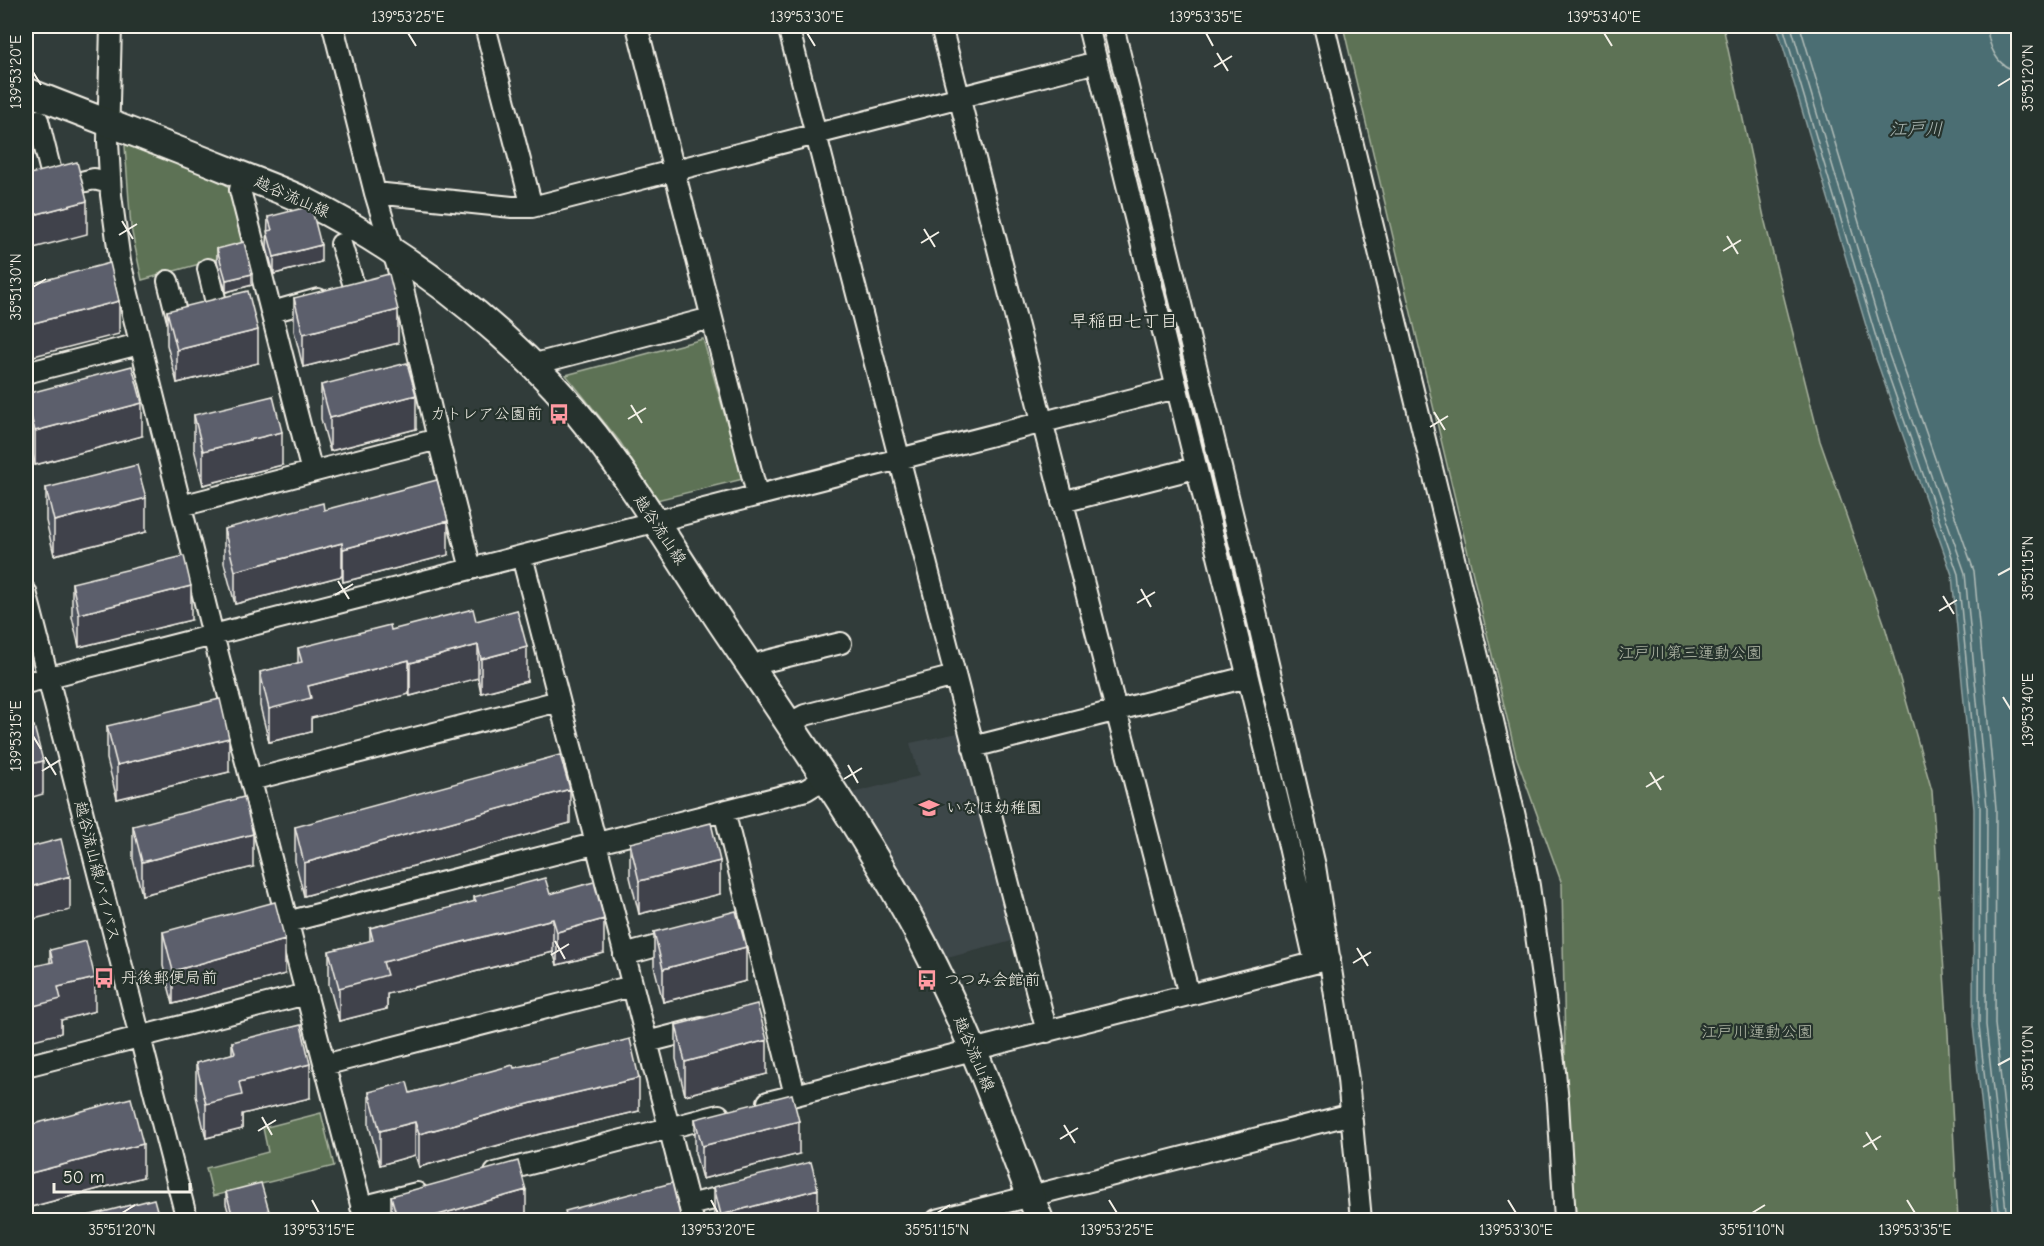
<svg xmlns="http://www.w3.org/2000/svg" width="2044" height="1246" font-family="'Comic Neue','Klee One',sans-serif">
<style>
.built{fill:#3e4649}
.green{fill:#5d7255;stroke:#a8b29e;stroke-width:1.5}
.water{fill:#4c6e73;stroke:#8fa2a2;stroke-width:1.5}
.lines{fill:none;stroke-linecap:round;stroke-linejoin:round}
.shore{stroke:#b1bdb9;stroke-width:1.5}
.minor-casing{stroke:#f4f1e8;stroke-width:24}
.major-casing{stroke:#f4f1e8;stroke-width:30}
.minor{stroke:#26332d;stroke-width:20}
.major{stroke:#26332d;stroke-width:26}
.wall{fill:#4e525d;stroke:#f4f1e8;stroke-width:1.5}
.shaded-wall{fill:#40424c;stroke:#f4f1e8;stroke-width:1.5}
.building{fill:#5b5f6c;stroke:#f4f1e8;stroke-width:1.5}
.ticks{fill:none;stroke:#f4f1e8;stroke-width:2}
.labels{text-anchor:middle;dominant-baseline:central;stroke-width:4.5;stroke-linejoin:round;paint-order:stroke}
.street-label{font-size:16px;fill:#f4f1e8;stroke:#26332d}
.poi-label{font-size:16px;fill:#f4f1e8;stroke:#26332d;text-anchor:start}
.park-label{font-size:16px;fill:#b8bead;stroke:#26332d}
.water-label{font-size:18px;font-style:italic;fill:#b1bdb9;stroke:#26332d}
.neighbourhood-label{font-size:18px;fill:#f4f1e8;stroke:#26332d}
.neatline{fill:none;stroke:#f4f1e8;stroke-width:2}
.ticks-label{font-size:15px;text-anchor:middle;fill:#f4f1e8}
</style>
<rect width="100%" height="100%" fill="#313c3a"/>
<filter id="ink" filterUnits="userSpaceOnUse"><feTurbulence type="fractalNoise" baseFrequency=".0167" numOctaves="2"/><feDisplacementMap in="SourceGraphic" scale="12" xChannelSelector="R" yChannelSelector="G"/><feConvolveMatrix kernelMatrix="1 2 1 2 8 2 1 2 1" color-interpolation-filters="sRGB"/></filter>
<g filter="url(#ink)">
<path class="built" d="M963,732L1016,940L947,958L879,839L848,794L919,776L910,743Z"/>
<path class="green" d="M1343,26H1723L1765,222L1820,441L1884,623L1932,791L1948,1033L1958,1220H1568L1562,884L1516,756Z
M126,142L223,181L232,192L246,251L142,280L131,228L125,146Z
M703,339L743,479L657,500L620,442L566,375Z
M321,1113L334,1166L213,1196L206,1168L268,1152L263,1128Z"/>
<path class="water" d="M1777,26H2009L2018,53V1220H1994L1973,1025L1974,809L1952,575L1875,356Z"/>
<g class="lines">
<path class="shore" d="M1783,26L1881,354L1958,574L1980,808L1979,1025L2000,1220
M1791,26L1888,352L1965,573L1987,808L1986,1025L2007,1220
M1800,26L1897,349L1974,571L1996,808L1995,1024L2016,1220
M1987,26C1988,45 1997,69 2018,70"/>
<g class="minor-casing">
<path id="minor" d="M111,26L108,141L111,195L120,262L213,635L365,1220
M333,26L375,193L399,272L438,439L471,569
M485,26L532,207
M637,26L757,494
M788,26L1047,1032
M941,26L1189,995
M1088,26L1286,833L1315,962
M1113,26L1248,578L1315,866L1348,1079L1361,1220
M1324,26L1482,673L1521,843L1529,886L1554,1062L1558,1102L1565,1220
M38,120L55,188
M243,176L240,190L312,472
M375,193L512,207H532L1097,62
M26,195L94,179L110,183
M341,244L355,289
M208,269L217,307
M168,281L177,317
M272,312L318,299
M531,365L711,318
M26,373L139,344
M1062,502L1195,468
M181,506L438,439
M522,556L693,1220
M26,592L187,1220
M752,669L763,662L841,643
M26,683L1176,388
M789,724L805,715L955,676
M973,747L1247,677
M251,780L559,701
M724,811L795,1095
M287,922L806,790L824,779
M624,955L679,940
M647,1042L702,1028
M324,1065L632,986
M26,1066L306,994
M768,1102L1330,959
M495,1173L719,1115
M689,1205L738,1193
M361,1207L417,1193
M937,1220L1352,1114"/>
</g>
<g class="major-casing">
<path id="major" d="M26,91C92,117 159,142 226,169C253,180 280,189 307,202C335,216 363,232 389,249C466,299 539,363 595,435C640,494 678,558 719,620C798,738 883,856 944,985C981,1061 1009,1142 1040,1220"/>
</g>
<use href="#minor" class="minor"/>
<use href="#major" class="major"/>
</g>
<path class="wall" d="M268,217L321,262L274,274L267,248Z
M217,249L252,285L226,292L217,261Z
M294,298L398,343L303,367L294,331Z
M167,311L258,363L177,383L167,345Z
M321,385L416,429L330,451L321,419Z
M26,394L142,436L35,465L26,432Z
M194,415L282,465L203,485L194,449Z
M46,488L146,532L54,555L46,521Z
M324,510L448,555L343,582L342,576L235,604L224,563V529Z
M72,583L191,620L79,647L72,617Z
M476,621L527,681L481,693L478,678L410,696L409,694L311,718V732L269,742L260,706V672L298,663V648L391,630Z
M107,726L229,772L117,799L107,759Z
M570,823L304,896L295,861V827Z
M133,826L253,867L142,895L133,859Z
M630,843L720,894L639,914L630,877Z
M550,894L604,953L557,965L553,952L387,994V1009L339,1021L329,985V951L370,941V928L474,902V897Z
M163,932L285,974L173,1004L163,966Z
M654,932L746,981L663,1002L654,966Z
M50,950L95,1011L61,1020V1033L50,962Z
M676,1025L767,1074L685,1095L676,1059Z
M232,1042L310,1098L242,1114V1129L206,1138L196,1096V1063L232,1054Z
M514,1068L639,1111L532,1136L419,1167L415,1155L380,1165L369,1126V1092L410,1093Z
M695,1119L799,1154L702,1179L695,1153Z
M26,1126L143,1177L27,1208L26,1202Z
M714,1187L818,1221H714Z
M226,1192L271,1221H231L226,1204Z
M391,1196L526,1221H391Z"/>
<path class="shaded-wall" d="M87,201V234L26,250V217Z
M321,245V262L274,274V257Z
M252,274V285L226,292V280Z
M119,301V334L26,358V325Z
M398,310V343L303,367V334Z
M258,330V363L177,383V350Z
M416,395V429L330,451V418Z
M142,403V436L35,465V431Z
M282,432V465L203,485V451Z
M146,498V532L54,555V521Z
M448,521V555L343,582V549Z
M342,543V576L235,604V571Z
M191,586V620L79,647V614Z
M478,645V678L410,696V663Z
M527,647V681L481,693V659Z
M409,660V694L311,718V732L269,742V709L308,686Z
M229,738V772L117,799V765Z
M43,761V794L26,799V765Z
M570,789V823L304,896V863Z
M253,834V867L142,895V862Z
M720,861V894L639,914V881Z
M70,876V910L26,921V888Z
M553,919V952L387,994V1009L339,1021V988L383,962Z
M604,919V953L557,965V932Z
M285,940V974L173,1004V971Z
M746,947V981L663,1002V969Z
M95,978V1011L61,1020V1033L26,1042V1008L58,987Z
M767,1040V1074L685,1095V1062Z
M310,1064V1098L242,1114V1129L206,1138V1104L239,1082Z
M639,1078V1111L532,1136L419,1167V1134L532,1103Z
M799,1121V1154L702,1179V1146Z
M415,1122V1155L380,1165V1131Z
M143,1144V1177L27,1208V1174Z
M818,1189V1221H721V1215Z
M526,1190V1221H417Z"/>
<path class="building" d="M77,162L87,201L26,217V175Z
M311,206L321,245L274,257L267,231L272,230L268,217Z
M244,242L252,274L226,280L217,249Z
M110,263L119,301L26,325V285Z
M389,274L398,310L303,334L294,298Z
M248,291L258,330L177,350L167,311Z
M407,363L416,395L330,418L321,385Z
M132,366L142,403L35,431L26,398V394Z
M273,396L282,432L203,451L194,415Z
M137,465L146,498L54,521L46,488Z
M437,480L448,521L343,549L342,543L235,571L224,529L323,503L324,510Z
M184,556L191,586L79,614L72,583Z
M473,609L476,621L517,610L527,647L481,659L478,645L410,663L409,660L308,686L311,698L269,709L260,672L302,662L298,648L390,625L391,630Z
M220,699L229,738L117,765L107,726Z
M34,726L43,761L26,765V728Z
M560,755L570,789L304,863L295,827Z
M244,797L253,834L142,862L133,826Z
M711,823L720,861L639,881L630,843Z
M61,839L70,876L26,888V848Z
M545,878L550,894L594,882L604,919L557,932L553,919L383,962L387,975L339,988L329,951L373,940L370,928L476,901L474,897Z
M275,902L285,940L173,971L163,932Z
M736,911L746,947L663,969L654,932Z
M86,941L95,978L58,987L61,999L26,1008V968L53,962L50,950Z
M757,1004L767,1040L685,1062L676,1025Z
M301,1025L310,1064L239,1082L242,1095L206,1104L196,1063L235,1053L232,1042Z
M630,1039L639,1078L532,1103L419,1134L415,1122L380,1131L369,1092L407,1082L410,1093L513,1065L514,1068Z
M792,1094L799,1121L702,1146L695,1119Z
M131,1098L143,1144L27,1174L26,1169V1126Z
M518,1161L526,1190L417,1221H398L391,1196Z
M811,1162L818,1189L721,1215L714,1187Z
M261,1183L271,1218L263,1221H234L226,1192Z
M672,1183L681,1219L677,1221H568L565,1211Z
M154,1199L160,1221H68Z"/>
</g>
<path class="ticks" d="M408,33L416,46M807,33L815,46M1206,33L1213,46M1604,33L1612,46M1217,53L1228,71M1214,67L1232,56M33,72L41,85M1998,86L2011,78M122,221L133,239M924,229L935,247M119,235L137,224M1727,236L1738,254M921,243L939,232M1723,251L1741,240M33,287L46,279M631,405L642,423M1434,412L1445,430M628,419L646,408M1430,427L1448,416M1998,575L2011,568M338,581L349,599M1141,589L1151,607M335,595L353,584M1943,596L1954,614M1137,603L1155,592M1939,611L1957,600M2003,697L2011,710M33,736L41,749M45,757L56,775M848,765L858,783M42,771L60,760M1650,772L1661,790M844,779L862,768M1646,787L1664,776M555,941L565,959M1357,948L1368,966M551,955L569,944M1353,963L1371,952M1998,1065L2011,1058M262,1117L272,1135M1064,1125L1075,1143M258,1131L276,1120M1866,1132L1877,1150M1060,1139L1078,1128M1863,1147L1881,1136M312,1200L319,1213M711,1200L718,1213M1109,1200L1117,1213M1508,1200L1516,1213M1907,1200L1915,1213M122,1213L135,1205M937,1213L950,1205M1752,1213L1765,1205"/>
<defs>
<g id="bus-bare" transform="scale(1.62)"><path d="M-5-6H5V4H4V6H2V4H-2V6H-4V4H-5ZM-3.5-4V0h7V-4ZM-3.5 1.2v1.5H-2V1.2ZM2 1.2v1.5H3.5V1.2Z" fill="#ff9aa2" stroke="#26332d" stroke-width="2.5" paint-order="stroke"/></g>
<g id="school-bare" transform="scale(1.62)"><path d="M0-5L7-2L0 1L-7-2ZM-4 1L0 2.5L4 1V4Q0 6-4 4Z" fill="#ff9aa2" stroke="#26332d" stroke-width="2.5" paint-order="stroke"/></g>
</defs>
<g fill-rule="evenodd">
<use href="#bus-bare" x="559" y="414"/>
<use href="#school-bare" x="929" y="808"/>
<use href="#bus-bare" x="104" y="978"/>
<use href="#bus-bare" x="927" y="980"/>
</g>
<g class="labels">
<g class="street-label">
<text transform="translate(292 197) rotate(24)">越谷流山線</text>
<text transform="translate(660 530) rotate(56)">越谷流山線</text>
<text transform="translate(97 871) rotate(76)">越谷流山線バイパス</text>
<text transform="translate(974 1054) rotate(67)">越谷流山線</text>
</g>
<g class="poi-label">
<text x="542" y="414" text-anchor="end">カトレア公園前</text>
<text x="946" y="808">いなほ幼稚園</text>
<text x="121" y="978">丹後郵便局前</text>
<text x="944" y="980">つつみ会館前</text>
</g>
<g class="park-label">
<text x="1690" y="653">江戸川第三運動公園</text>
<text x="1757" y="1032">江戸川運動公園</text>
</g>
<g class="water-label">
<text x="1916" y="129">江戸川</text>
</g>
<g class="neighbourhood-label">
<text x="1124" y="321">早稲田七丁目</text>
</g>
</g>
<rect width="2044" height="1246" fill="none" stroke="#26332d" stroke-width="66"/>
<path d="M54 1183v9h136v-9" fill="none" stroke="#f4f1e8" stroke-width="3"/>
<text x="63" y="1183" font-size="18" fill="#f4f1e8" stroke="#26332d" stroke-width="4.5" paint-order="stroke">50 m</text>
<rect x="33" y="33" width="1978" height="1180" class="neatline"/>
<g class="ticks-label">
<text x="408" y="22">139°53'25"E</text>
<text x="807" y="22">139°53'30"E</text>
<text x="1206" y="22">139°53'35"E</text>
<text x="1604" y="22">139°53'40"E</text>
<text transform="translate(16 72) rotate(-90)" y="5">139°53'20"E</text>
<text transform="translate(2028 78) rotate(-90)" y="5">35°51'20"N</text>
<text transform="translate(16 287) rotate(-90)" y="5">35°51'30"N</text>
<text transform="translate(2028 568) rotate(-90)" y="5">35°51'15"N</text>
<text transform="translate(2028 710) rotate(-90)" y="5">139°53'40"E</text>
<text transform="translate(16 736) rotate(-90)" y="5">139°53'15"E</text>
<text transform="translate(2028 1058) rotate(-90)" y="5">35°51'10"N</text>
<text x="122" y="1235">35°51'20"N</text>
<text x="319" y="1235">139°53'15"E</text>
<text x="718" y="1235">139°53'20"E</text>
<text x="937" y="1235">35°51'15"N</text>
<text x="1117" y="1235">139°53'25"E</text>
<text x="1516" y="1235">139°53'30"E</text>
<text x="1752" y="1235">35°51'10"N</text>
<text x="1915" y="1235">139°53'35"E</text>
</g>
</svg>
